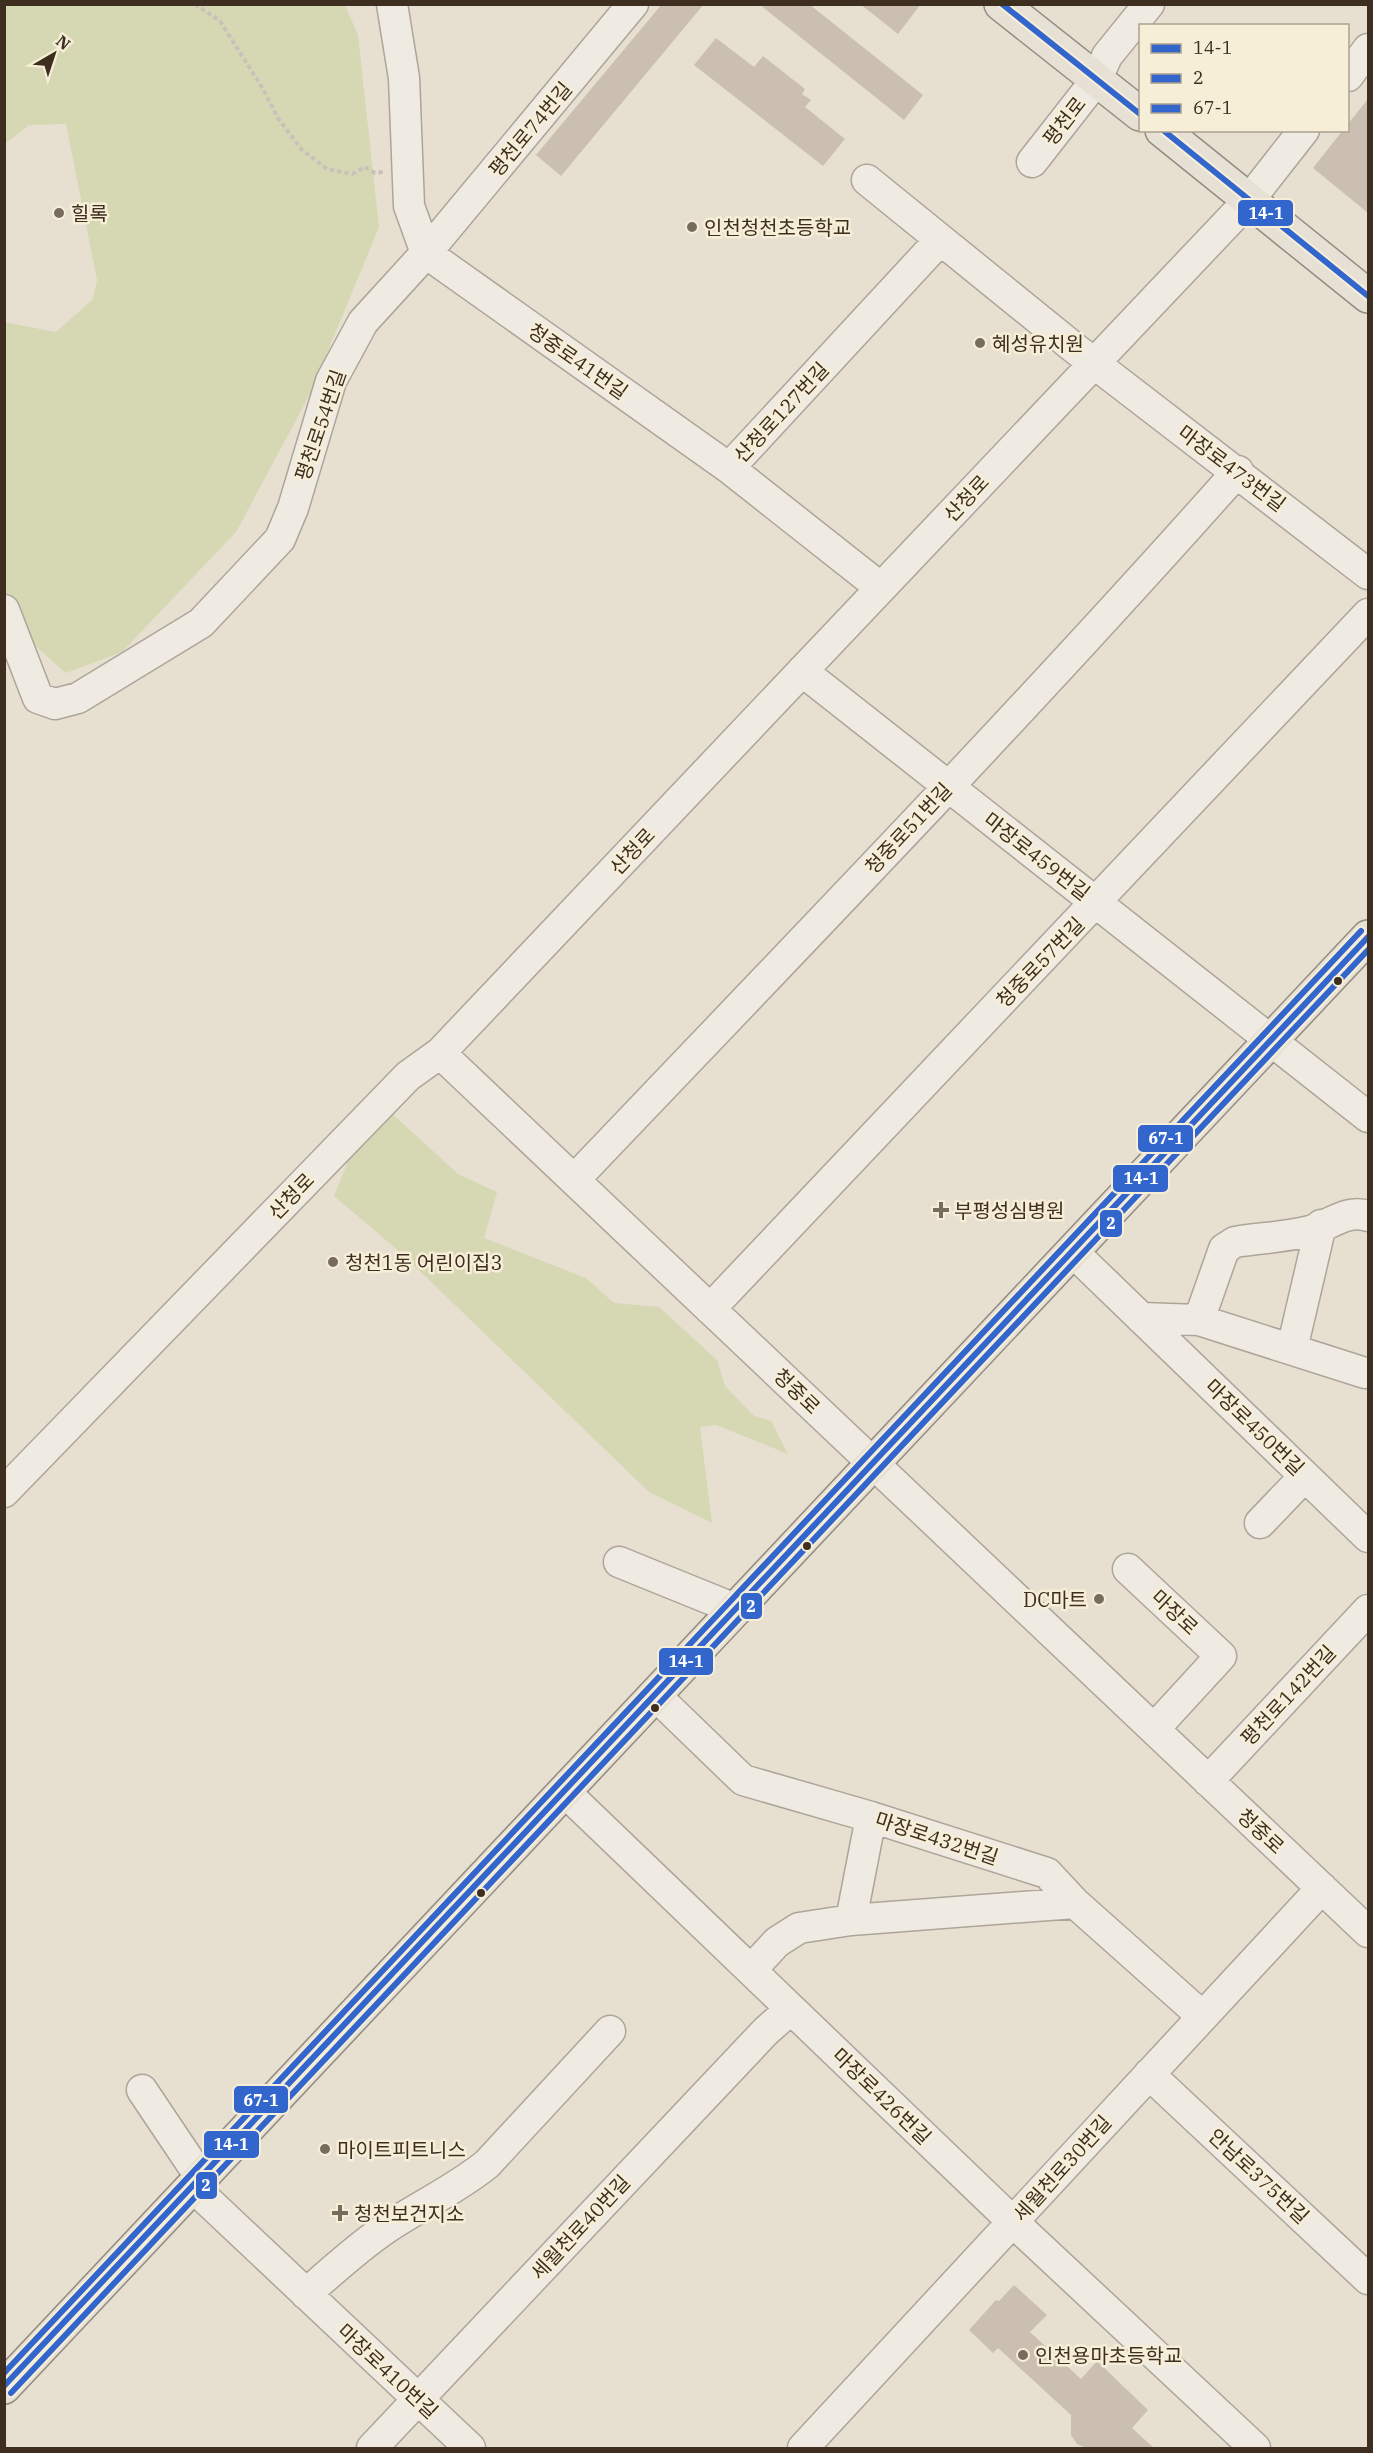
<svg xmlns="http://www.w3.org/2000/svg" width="1373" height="2453" font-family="'IBM Plex Serif','Noto Sans KR',serif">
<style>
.green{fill:#d6d7b3}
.building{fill:#cbbfb2}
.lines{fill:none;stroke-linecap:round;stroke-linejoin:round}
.minor-casing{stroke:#ada599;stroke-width:33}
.major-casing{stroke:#928b80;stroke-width:36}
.path{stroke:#c8c2b9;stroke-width:4;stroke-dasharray:4.5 3;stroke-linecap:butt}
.minor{stroke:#efebe3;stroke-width:30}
.major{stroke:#e6e1d4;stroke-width:33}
.bus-1-casing{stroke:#f7eed8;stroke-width:10}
.bus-2-casing{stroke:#f7eed8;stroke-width:10}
.bus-3-casing{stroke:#f7eed8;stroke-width:10}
.bus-1{stroke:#36c;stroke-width:6}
.bus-2{stroke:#36c;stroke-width:6}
.bus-3{stroke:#36c;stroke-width:6}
.poi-dot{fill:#786c5e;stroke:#f7eed8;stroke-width:2}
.bus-dot{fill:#3d2e20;stroke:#f7eed8;stroke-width:2}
.labels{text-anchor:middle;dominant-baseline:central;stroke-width:5;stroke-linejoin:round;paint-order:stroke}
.street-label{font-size:20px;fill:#3d2e20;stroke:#f7eed8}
.poi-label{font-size:20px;fill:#3d2e20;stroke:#f7eed8;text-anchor:start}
.line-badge{stroke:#f7eed8;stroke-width:2}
.badge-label{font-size:16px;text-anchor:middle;font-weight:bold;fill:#fff}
</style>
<rect width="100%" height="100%" fill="#e7e0d1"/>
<path class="green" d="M5,5H345L358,35L379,227L310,394L236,532L122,652L66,673L33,644L5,602L4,322L56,332L93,299L97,280L66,124L29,125L5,144Z
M386,1108L458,1174L497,1192L484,1238L586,1278L614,1303L659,1307L717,1360L725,1386L754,1416L771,1421L788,1454L716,1425L700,1427L712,1523L649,1492L401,1253L334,1196L359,1134Z"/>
<path class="building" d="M662,4H704L561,176L536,155Z
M759,4H809L923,95L904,120Z
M860,4H921L898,34Z
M716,38L754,67L763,56L805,89L802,94L811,100L805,107L845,139L823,166L694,65Z
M1368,99V213L1313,168L1343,130H1347V125Z
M1014,2285L1047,2315L1030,2332L1081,2379L1097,2361L1148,2410L1132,2428L1154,2448H1086L1077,2444L1071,2435V2415L998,2348L993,2353L969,2330L996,2300L999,2301Z"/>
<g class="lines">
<g class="minor-casing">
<path id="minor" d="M392,4L404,78L409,206L426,253
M1348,76L1368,49
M1032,162L1097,79L1107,56L1149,4
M867,180L1073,347L1368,574
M426,253L729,468L881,588
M729,468L940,240
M4,610L38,698L55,704L78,698L201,623L280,539L293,508L331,381L363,322L426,253L633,4
M802,671L1368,1117
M440,1053L1368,1932
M574,1180C797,946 1023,713 1238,471
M1072,1251L1368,1537
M710,1309L1368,614
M1141,1318L1199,1320L1365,1373
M1199,1320L1224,1249L1235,1242C1259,1238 1286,1237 1310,1231C1331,1225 1346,1209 1368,1216
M1292,1349L1321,1225
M4,1492L408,1076L440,1053L1250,199L1304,130
M1260,1523L1305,1476
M619,1562L735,1609
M1128,1569L1221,1656L1154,1729
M655,1695L743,1780L871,1817L1047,1873L1075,1903L1202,2016
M1208,1781L1368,1610
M564,1791L1013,2222L1255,2448
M851,1920L871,1817
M751,1970L777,1942L799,1928L851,1920L1075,1903
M1149,2074L1368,2279
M142,2090L201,2178
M193,2187L470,2448
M306,2294C332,2271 357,2248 385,2229C419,2206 455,2190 487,2164L610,2031
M372,2448L766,2031L791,2009
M803,2448L1322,1888"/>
</g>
<g class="major-casing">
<path id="major" d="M1001,4L1140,114
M1162,130L1368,296
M4,2387L1368,937"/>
</g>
<path class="path" d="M195,4L220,21L263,89L278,118L301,149L327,169L352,174L365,167L375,173L383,172"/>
<use href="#minor" class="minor"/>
<use href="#major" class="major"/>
<g class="bus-1-casing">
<path id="bus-1" d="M1002,4L1140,114
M1163,130L1368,296
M4,2386L1368,937"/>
</g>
<g class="bus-2-casing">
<path id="bus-2" d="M11,2393L1368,950"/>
</g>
<g class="bus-3-casing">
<path id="bus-3" d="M4,2373L1361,931"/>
</g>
<use href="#bus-1" class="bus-1"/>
<use href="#bus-2" class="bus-2"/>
<use href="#bus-3" class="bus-3"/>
</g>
<g class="poi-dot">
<circle cx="59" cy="213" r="6"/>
<circle cx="692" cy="227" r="6"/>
<circle cx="980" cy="343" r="6"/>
<path d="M938 1201h6v6h6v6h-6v6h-6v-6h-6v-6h6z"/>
<circle cx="333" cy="1262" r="6"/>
<circle cx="1099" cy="1599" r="6"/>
<circle cx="325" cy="2149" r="6"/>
<path d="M337 2204h6v6h6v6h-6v6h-6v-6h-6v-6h6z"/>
<circle cx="1023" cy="2355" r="6"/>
</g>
<g class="bus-dot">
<circle cx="1338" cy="981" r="5"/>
<circle cx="807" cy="1546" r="5"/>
<circle cx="655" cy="1708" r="5"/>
<circle cx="481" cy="1893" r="5"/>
</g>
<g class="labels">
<g class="street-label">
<text transform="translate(1064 121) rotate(-52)">평천로</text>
<text transform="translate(530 129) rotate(-50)">평천로74번길</text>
<text transform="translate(578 361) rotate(35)">청중로41번길</text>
<text transform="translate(781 412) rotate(-47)">산청로127번길</text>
<text transform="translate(320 425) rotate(-71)">평천로54번길</text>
<text transform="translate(1232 468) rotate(37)">마장로473번길</text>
<text transform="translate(966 498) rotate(-47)">산청로</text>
<text transform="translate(908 828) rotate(-47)">청중로51번길</text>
<text transform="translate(632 851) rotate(-47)">산청로</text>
<text transform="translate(1037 856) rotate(38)">마장로459번길</text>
<text transform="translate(1040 962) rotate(-46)">청중로57번길</text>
<text transform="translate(291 1196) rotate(-46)">산청로</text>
<text transform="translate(797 1391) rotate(44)">청중로</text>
<text transform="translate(1255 1427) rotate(44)">마장로450번길</text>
<text transform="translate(1175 1612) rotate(43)">마장로</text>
<text transform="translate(1288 1695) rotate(-47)">평천로142번길</text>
<text transform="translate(1261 1831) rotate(43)">청중로</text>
<text transform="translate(937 1838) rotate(18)">마장로432번길</text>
<text transform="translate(882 2096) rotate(44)">마장로426번길</text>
<text transform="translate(1062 2168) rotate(-48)">세월천로30번길</text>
<text transform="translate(1259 2176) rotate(43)">안남로375번길</text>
<text transform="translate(580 2227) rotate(-47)">세월천로40번길</text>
<text transform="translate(388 2371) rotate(43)">마장로410번길</text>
</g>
<g class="poi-label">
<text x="71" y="213">힐록</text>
<text x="704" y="227">인천청천초등학교</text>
<text x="992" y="343">혜성유치원</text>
<text x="954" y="1210">부평성심병원</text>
<text x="345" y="1262">청천1동 어린이집3</text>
<text x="1087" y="1599" text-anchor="end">DC마트</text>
<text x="337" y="2149">마이트피트니스</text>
<text x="354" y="2213">청천보건지소</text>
<text x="1035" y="2355">인천용마초등학교</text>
</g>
</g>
<g class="line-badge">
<rect x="1237" y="199" width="57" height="28" rx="6" fill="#36c"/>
<rect x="1137" y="1124" width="57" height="29" rx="6" fill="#36c"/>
<rect x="1112" y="1164" width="57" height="29" rx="6" fill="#36c"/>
<rect x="1099" y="1209" width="24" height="29" rx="6" fill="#36c"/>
<rect x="740" y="1592" width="23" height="28" rx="6" fill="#36c"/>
<rect x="658" y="1647" width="56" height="29" rx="6" fill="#36c"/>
<rect x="233" y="2085" width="56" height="29" rx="6" fill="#36c"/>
<rect x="203" y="2130" width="57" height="29" rx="6" fill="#36c"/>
<rect x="195" y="2171" width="23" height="29" rx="6" fill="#36c"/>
</g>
<g class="badge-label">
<text x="1266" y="219">14-1</text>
<text x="1166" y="1144">67-1</text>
<text x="1141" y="1184">14-1</text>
<text x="1111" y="1229">2</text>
<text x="751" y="1612">2</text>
<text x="686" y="1667">14-1</text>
<text x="261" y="2106">67-1</text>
<text x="231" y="2150">14-1</text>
<text x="206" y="2191">2</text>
</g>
<rect width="1373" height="2453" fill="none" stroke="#3d2e20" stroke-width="12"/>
<rect x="1139" y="24" width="210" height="108" fill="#f7eed8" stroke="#ada18e" stroke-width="1.5"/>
<rect x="1151" y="44" width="30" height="9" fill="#3366cc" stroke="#ada18e" stroke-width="1.5"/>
<text x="1193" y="54" font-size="18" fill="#3d2e20">14-1</text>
<rect x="1151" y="74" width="30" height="9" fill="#3366cc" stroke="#ada18e" stroke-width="1.5"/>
<text x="1193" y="84" font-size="18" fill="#3d2e20">2</text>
<rect x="1151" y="104" width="30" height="9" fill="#3366cc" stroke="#ada18e" stroke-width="1.5"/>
<text x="1193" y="114" font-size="18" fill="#3d2e20">67-1</text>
<g transform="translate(54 54) rotate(39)" stroke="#f7eed8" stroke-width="4.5" paint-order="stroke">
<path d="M0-4.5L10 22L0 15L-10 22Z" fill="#3d2e20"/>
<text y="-9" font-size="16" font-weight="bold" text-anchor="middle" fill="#3d2e20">N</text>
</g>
</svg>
